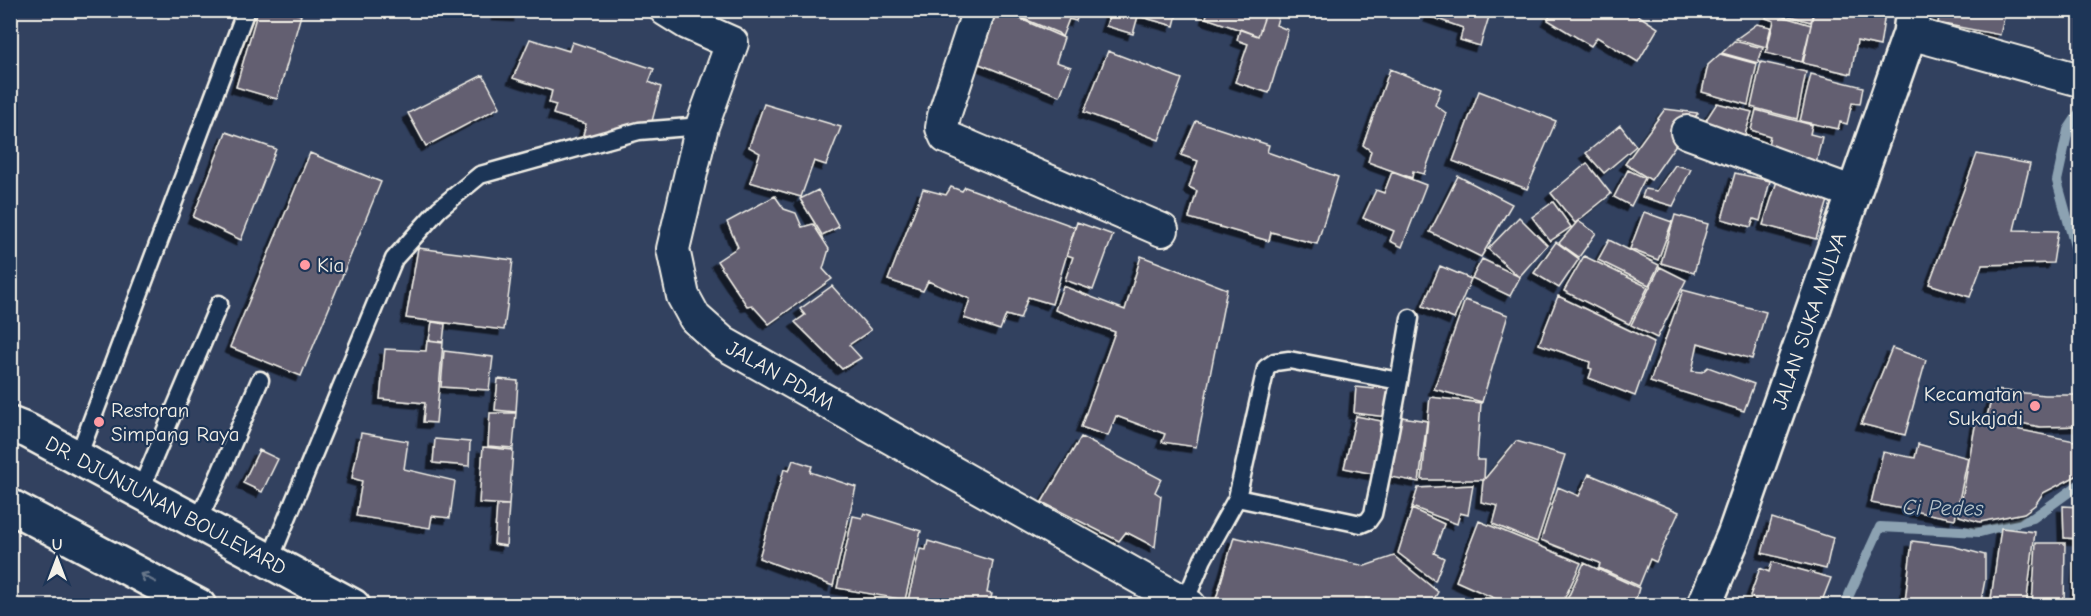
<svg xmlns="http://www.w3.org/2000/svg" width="2091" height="616" font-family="'Comic Neue',sans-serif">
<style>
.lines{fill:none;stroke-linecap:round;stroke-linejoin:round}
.stream{stroke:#8ca2b2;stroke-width:10}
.building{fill:#635e71;stroke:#f4f1e8;stroke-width:1.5;filter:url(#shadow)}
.lane-casing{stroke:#f4f1e8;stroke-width:21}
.street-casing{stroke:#f4f1e8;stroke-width:36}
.secondary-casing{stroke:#f4f1e8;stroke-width:38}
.highway-casing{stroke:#f4f1e8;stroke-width:38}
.lane{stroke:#1d3557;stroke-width:16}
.street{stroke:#1d3557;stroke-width:32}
.secondary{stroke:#1d3557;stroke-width:33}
.highway{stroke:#1d3557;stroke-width:33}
.oneway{stroke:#68778a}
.poi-dot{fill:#ff9aa2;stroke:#1d3557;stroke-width:2}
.labels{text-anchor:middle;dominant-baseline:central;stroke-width:4.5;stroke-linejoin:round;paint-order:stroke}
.poi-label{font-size:21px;fill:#f4f1e8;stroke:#1d3557;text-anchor:start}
.street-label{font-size:21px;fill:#f4f1e8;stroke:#1d3557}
.water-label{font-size:22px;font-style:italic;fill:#b7c3c8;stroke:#1d3557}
</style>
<defs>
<filter id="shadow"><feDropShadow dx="-5.5" dy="5.5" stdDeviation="0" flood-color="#0009"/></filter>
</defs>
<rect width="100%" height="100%" fill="#32415f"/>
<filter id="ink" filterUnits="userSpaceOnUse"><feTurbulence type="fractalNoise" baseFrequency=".0167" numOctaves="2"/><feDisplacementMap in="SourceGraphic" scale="12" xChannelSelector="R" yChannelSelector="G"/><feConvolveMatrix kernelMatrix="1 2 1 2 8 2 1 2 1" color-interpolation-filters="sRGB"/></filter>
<g filter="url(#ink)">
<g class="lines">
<path class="stream" d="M2080,112L2068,130L2057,181L2080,264
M1844,606L1880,527L1980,532L2033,518L2080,484"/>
</g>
<path class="building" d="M258,10H284L301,15L277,99L236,87Z
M497,10H519V16L497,15Z
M990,10H1000L1064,38L1056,62L1071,67L1060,96L972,61Z
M1003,10H1080L1076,21L1069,19L1062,37L1058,33Z
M1111,10H1178L1174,26L1138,16L1133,34L1106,26Z
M1208,10H1267L1258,36L1206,18Z
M1431,10H1491L1480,46L1460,40L1463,28L1429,16Z
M1553,10H1630L1658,28L1638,62L1597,37L1591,46L1548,20Z
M1767,10H1813L1811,22Z
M1814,10H1869L1885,13L1880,46L1857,41L1851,74L1803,63Z
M1940,10H2006L2000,35L1938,23Z
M1768,12L1811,25L1802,62L1766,53L1774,21L1766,18Z
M1266,13L1278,18L1276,25L1288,30L1269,93L1235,82L1248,44L1237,40L1240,29L1258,36Z
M1757,24L1771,27L1766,47L1736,39Z
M530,39L569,51L572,42L654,69L649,82L661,87L650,129L611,141L583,135L586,124L553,114L556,105L549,103L552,91L513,78Z
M1734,41L1763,48L1758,63L1722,53Z
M1108,51L1182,79L1159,140L1084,112Z
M1720,54L1757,64L1748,105L1702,92L1708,65Z
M1761,62L1806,72L1797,119L1751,107Z
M1390,69L1441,89L1435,105L1446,113L1424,174L1413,171L1412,178L1368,162L1371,151L1363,145Z
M1811,74L1863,87L1860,104L1852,103L1847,124L1840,122L1838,129L1800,121Z
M483,75L500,107L426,146L408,113Z
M1479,91L1556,121L1527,189L1453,161Z
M1717,103L1752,112L1742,144L1697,134Z
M764,104L841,127L826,165L814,161L801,197L750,182L760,153L749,147Z
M1665,109L1698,113L1651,180L1625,164Z
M1756,110L1812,125L1810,134L1822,137L1816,163L1765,159L1770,136L1751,130Z
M1196,121L1269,145L1267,152L1338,177L1317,244L1271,232L1269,241L1189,218L1197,191L1189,187L1198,161L1181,155Z
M1620,125L1636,146L1604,173L1586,153Z
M226,132L276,149L241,240L193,217Z
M310,153L381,182L301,376L230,347Z
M1977,154L2030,164L2014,230L2058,231L2053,263L1982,265L1970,297L1929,284Z
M1587,163L1611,194L1575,223L1551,193Z
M1675,165L1691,169L1673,206L1642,197L1645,189L1657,191Z
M1628,170L1645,178L1631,206L1614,197Z
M1392,172L1426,185L1402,247L1390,241L1394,231L1363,218L1376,190L1384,193Z
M1735,173L1770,181L1760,221L1754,219L1751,227L1722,219Z
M1458,176L1512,204L1481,257L1430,232Z
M1777,181L1829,197L1816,239L1763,225Z
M951,187L962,191L965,187L1075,227L1052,304L1028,297L1020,319L1006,315L1000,330L964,318L970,299L928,281L923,291L888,280L923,189L946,195Z
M818,190L839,227L822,235L800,199Z
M775,196L784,209L796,213L802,227L813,224L829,249L823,269L832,279L769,324L752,305L747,306L717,261L738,247L727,222Z
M1553,202L1571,227L1550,241L1532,217Z
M1644,212L1672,222L1658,260L1630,249Z
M1675,215L1708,224L1694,273L1661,263Z
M1519,217L1547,245L1519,277L1488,249Z
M1578,221L1596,233L1579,257L1559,243Z
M1077,222L1113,235L1093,290L1065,280L1073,257L1067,255Z
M1609,240L1659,265L1649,285L1598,260Z
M1556,242L1579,259L1559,288L1534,273Z
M418,248L513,260L504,330L406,318Z
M1141,256L1227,289L1196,447L1162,442L1165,434L1116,416L1108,436L1081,427L1115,332L1055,310L1063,286L1125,310Z
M1584,256L1648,287L1629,324L1564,291Z
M1482,259L1520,277L1510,296L1472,278Z
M1440,266L1471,279L1454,319L1423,306Z
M1660,267L1686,280L1657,338L1631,325Z
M832,286L871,330L849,345L861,358L842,369L795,322L805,315L800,309Z
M1683,290L1766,312L1752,359L1698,343L1692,371L1702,372L1708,367L1754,384L1744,411L1650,382Z
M1558,296L1654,342L1635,396L1589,378L1592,369L1589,368L1590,362L1539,344Z
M1465,300L1508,315L1482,402L1434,389Z
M432,322L445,324L443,342L429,340Z
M427,341L443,343L436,423L423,422L425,403L380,399L385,349L426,351Z
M1892,348L1926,360L1905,435L1861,424Z
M444,351L493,357L489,390L441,387Z
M498,379L518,381L516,412L495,410Z
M1375,384L1389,388L1387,417L1354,413L1356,387L1374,389Z
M1994,390L2045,395H2080V426L2040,427L1987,416Z
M1430,397L1481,403L1477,460H1485L1484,480H1422Z
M490,413H516L513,448L488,446Z
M1356,416L1381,421L1374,474L1344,468Z
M1395,416L1427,421L1419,482L1385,476Z
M1976,421L2080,442V474L2043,493L2035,505L2024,513L1980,522L1959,516Z
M361,433L408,441L404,469L455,481L450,518L432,516L430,528L356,516L362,481L352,478Z
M1081,437L1161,479L1155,492L1161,496L1155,547L1126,532L1119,541L1042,502Z
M435,439L470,442L469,466L433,463Z
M1516,441L1565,455L1537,542L1493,524L1498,506L1481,502L1483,481Z
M1918,444L1968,458L1955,519L1871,503L1883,452L1915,458Z
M483,447L513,450L509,505L479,503Z
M259,450L278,459L262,492L243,483Z
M793,460L812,466L810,472L856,487L833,586L759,558L784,469L789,471Z
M1589,474L1679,512L1656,562L1650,559L1639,586L1599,568L1600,563L1541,540L1558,487L1579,496Z
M1473,485L1468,515L1460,513L1457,524L1412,507L1418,488Z
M497,505H509L506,546L494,544Z
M2063,506L2080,507V593L2076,592L2080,539L2064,538Z
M1412,509L1444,524L1434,553L1444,558L1435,581L1398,553Z
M864,513L921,531L905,600L837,588L853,516L862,518Z
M1772,518L1833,538L1826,569L1762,553Z
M1479,521L1581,563L1561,606H1501L1503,602L1456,581Z
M2001,528L2035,532L2026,606H1990Z
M1234,537L1365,566L1394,556L1438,592L1430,606H1384L1366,598L1363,606H1253L1247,603V599H1238L1237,606H1214Z
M928,541L993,561L987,593L992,594L989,606H939L908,600L920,549L926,550Z
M1912,541L1952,546L1985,555V580L1980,606H1925L1905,602Z
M2036,543H2065L2064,606L2032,605Z
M1772,562L1831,578L1820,606H1754L1756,600L1750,596L1760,568L1769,572Z
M1584,563L1639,588L1635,602L1642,606L1565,604Z
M1435,600L1446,606H1432Z
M756,602L785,604V606H756Z"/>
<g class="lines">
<g class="lane-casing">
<path id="lane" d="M1399,381L1289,360L1275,362L1266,368L1237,498L1361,524L1368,521L1373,514C1387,449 1399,384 1410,318
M78,457L246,10
M140,491L219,304
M197,522L214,487L260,380
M269,562L394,259L439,209L480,175L639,131L702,126
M1185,602L1203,559L1237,498"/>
</g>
<g class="street-casing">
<g id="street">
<path id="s1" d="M666,10L687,23L732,43L702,126L673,249L683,296L695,318L723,343L1190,606"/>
<path d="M979,10L944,116L942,128L946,137L1162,230"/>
<path d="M1910,33L2080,80"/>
<path d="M1687,132L1854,193"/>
</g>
</g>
<g class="secondary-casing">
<g id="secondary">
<path id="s2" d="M1704,606L1734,535L1910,33L1913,10"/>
</g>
</g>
<g class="highway-casing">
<g id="highway">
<path id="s3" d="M10,424L28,431L353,606"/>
<path d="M10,506L199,606"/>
</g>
</g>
<use href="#lane" class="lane"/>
<use href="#street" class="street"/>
<use href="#secondary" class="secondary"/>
<use href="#highway" class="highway"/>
</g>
<defs><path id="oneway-shaft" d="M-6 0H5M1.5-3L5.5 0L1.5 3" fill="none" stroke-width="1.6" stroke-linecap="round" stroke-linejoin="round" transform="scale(1.5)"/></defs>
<use class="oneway" href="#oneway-shaft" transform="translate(148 578) rotate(-152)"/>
</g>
<g class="poi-dot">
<circle cx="305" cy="265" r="6"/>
<circle cx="2035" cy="406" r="6"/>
<circle cx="99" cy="422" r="6"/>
</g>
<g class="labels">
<g class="poi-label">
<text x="317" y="265">Kia</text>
<text x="2023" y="394" text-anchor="end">Kecamatan<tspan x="2023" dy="24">Sukajadi</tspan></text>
<text x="111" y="410">Restoran<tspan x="111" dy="24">Simpang Raya</tspan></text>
</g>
<g class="street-label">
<text stroke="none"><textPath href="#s2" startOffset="304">JALAN SUKA MULYA</textPath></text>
<text stroke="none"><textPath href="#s1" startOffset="465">JALAN PDAM</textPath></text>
<text stroke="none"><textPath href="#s3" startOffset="176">DR. DJUNJUNAN BOULEVARD</textPath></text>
</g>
<g class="water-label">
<text transform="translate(1943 508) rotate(1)">Ci Pedes</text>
</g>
</g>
<rect width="2091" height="616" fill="none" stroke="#1d3557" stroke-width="36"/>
<rect x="18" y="18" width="2055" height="580" fill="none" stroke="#f4f1e8" stroke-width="2" filter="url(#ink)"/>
<g transform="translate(57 559)" stroke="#1d3557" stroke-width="4.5" paint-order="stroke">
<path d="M0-4.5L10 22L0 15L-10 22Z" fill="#f4f1e8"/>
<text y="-9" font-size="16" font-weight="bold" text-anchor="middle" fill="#f4f1e8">U</text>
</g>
</svg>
